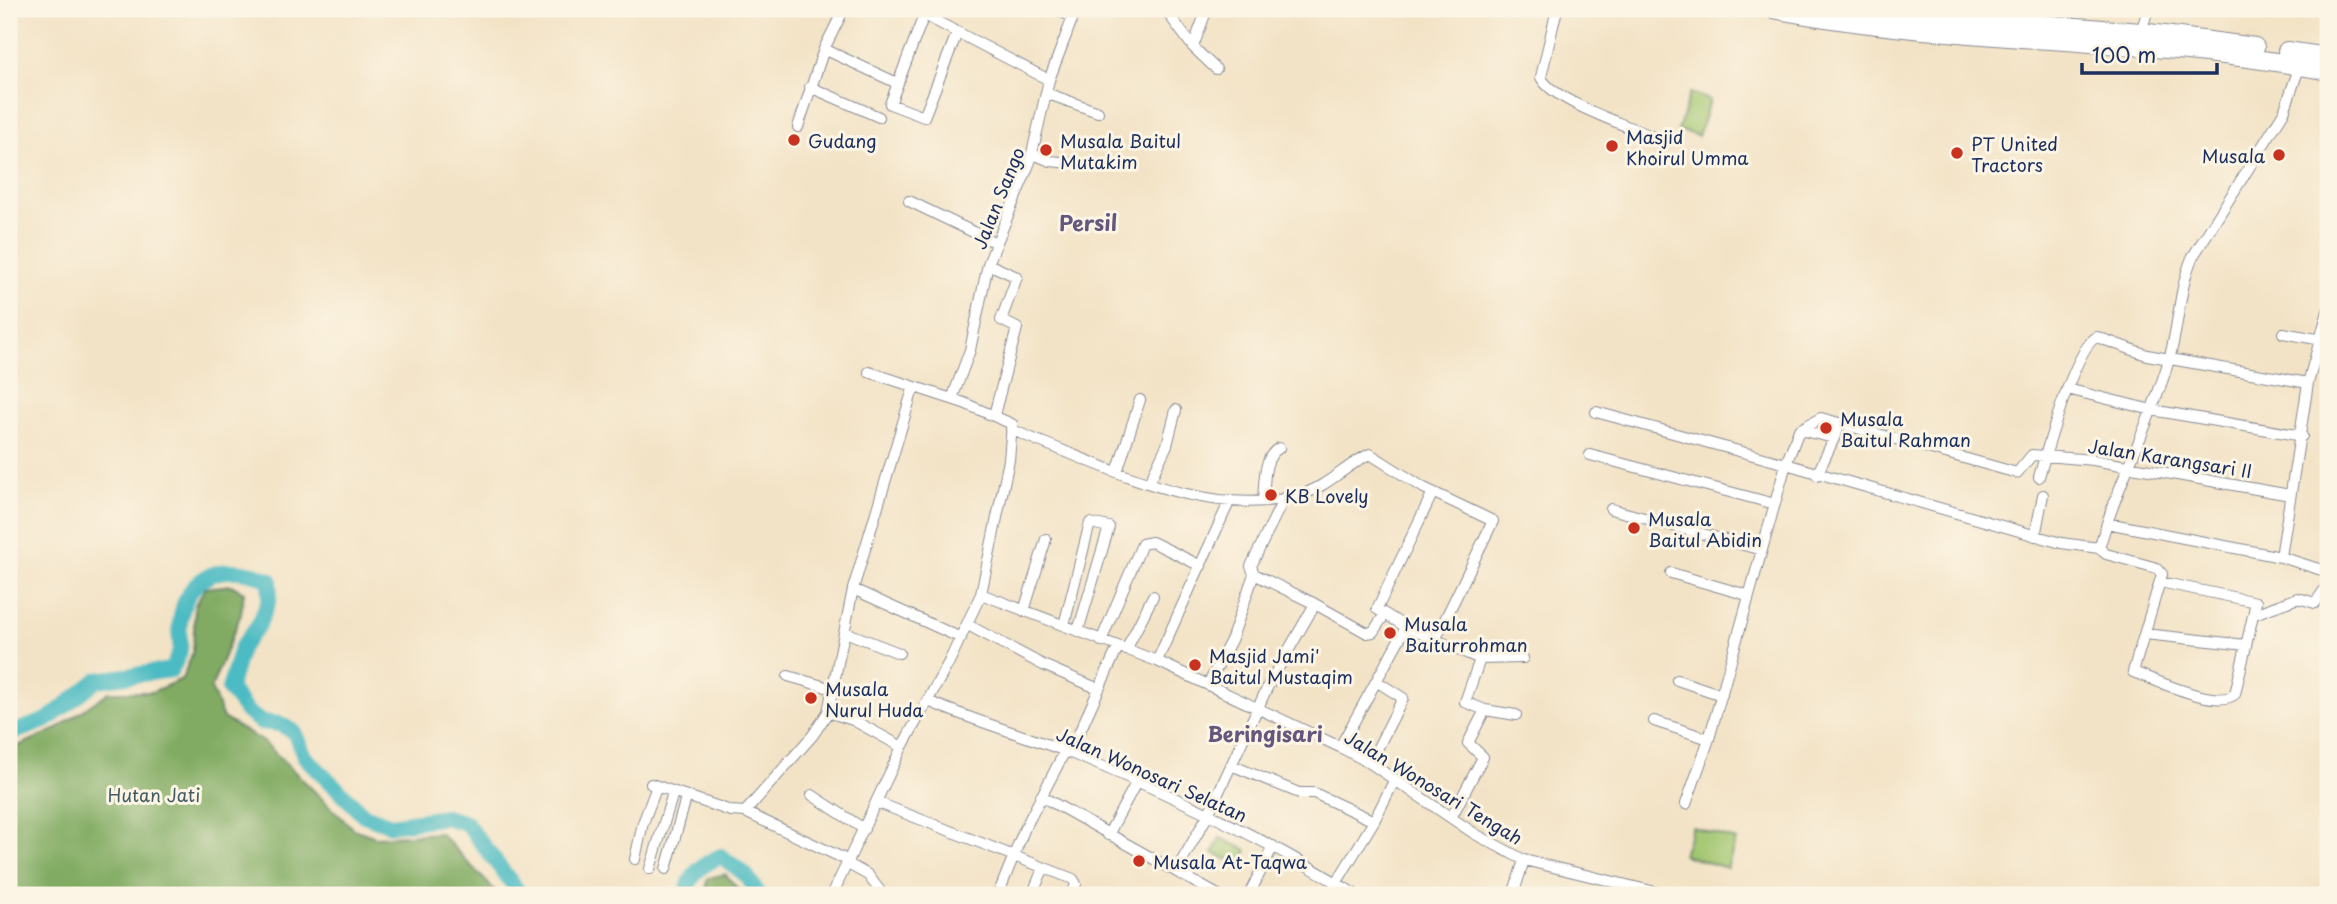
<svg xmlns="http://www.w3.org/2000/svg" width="2337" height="904" font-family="'Playpen Sans',sans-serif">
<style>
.green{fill:#a2c670;stroke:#5e7a67;stroke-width:2}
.forest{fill:#81ab62;stroke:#4e6d60;stroke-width:2}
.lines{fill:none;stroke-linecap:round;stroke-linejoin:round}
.river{stroke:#4dbbc3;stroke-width:16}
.street-casing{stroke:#878992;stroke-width:12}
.highway-casing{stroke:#878992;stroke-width:20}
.street{stroke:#fff;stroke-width:10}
.highway{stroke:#fff;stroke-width:18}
.poi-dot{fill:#c8321e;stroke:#fcf5e5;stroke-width:2.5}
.labels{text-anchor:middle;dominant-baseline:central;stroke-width:6;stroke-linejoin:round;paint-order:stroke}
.poi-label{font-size:18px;fill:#1b2f5e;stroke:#fcf5e5;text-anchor:start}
.street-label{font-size:18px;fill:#1b2f5e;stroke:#fcf5e5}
.park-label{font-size:18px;fill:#445c63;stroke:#fcf5e5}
.quarter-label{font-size:21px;font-weight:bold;fill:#64577d;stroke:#fcf5e5}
</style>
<rect width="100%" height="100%" fill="#fcf5e5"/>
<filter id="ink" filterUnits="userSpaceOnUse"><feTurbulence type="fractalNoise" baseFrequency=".0143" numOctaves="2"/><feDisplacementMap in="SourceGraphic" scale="14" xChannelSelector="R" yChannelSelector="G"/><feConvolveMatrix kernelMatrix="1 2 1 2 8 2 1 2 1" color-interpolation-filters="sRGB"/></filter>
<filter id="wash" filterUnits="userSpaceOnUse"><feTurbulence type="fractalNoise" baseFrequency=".00686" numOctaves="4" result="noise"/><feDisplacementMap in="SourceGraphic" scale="28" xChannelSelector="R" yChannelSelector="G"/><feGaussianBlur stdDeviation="1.57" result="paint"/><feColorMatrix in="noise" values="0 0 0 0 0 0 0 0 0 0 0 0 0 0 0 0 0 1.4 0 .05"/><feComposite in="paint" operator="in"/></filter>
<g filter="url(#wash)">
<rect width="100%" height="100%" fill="#f3e3c6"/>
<path class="green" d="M1690,93L1710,100L1698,136L1678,130Z
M1692,827L1736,840L1727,868L1683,855Z
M1220,838L1247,850L1240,865L1213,853Z"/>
<path class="forest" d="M231,585L244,592L241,614L211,688L223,718L264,742L353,829L376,837L440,833L499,895H9V750L55,730L109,692H152L182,679L193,652L195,605L205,588Z
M725,874L743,895H705L708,878Z"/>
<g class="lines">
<path class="river" d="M9,734L47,720L97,680L171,670C187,642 177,649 180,623C185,571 228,561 270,580L269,600L259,624L241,648L229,689L247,712L261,722L280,724L294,732L305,757L364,815L391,825L445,817L466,823L521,895
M687,895C689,874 703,864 721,856L746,875L759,895"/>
</g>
</g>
<g filter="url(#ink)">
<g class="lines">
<g class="street-casing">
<path id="street" d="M913,9L1049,80
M1054,9L1073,17
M1165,9L1193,47L1216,69
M1557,9L1541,77C1550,100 1631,127 1656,138
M924,15L890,104L924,117L957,33
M2141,32L2148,9
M1193,47L1207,9
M824,49L897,83
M810,87L879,117
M1046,93L1098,112
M798,127L824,49L844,9
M1033,154L1050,161L1071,163
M909,201L996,243
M988,264L1017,277L1001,320L1017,328L994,415
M2283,333L2328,341
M2067,389L2152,410L2302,436
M952,399L970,350L988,264L1030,162L1049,80L1076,9
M1596,412L1786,464L1799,430L1821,418L2017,473L2032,455L2093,460L2290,495
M1011,429C1029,438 1048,444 1066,452C1138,481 1221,517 1300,495C1327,487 1346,465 1370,454L1424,488L1493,521L1435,640
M1799,430L1834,438
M1590,455L1775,504
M1117,472L1140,400
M1817,475L1841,423
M2039,477C2046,453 2076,345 2097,337L2147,355L2308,383
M1149,483L1167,445L1176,410
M1433,492L1377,609L1406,627L1480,659L1523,658
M1263,500C1265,483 1262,458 1279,448
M1611,509L1762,550
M2107,523C2125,469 2152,417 2168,363C2179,328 2178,292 2192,258L2284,112L2300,65
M2035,536L2043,495
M2099,548L2106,554L2157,568L2162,574L2133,672C2154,679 2218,710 2235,694L2256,602L2160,582
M2281,557L2328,572
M1671,573L1747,595
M853,589L961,638
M981,594L1157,661L1340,747L1370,763L1475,834L1524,860L1668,895
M1315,604L1367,633L1373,632L1385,614
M1024,611L1046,539
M2254,614L2298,598L2315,603L2328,585
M968,625L1043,665L1099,689
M1064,625L1090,523L1109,527L1078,631
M845,632L899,653
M2145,634L2246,645
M1101,641L1142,544L1152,542L1201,566
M1126,650L1153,596
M1480,659L1465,702L1485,710L1516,715
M1157,661L1230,500
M788,676L833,689
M1677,680L1722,695
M1208,685L1232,638L1254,574L1251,566L1284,498
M928,701C976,722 1025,735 1073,754C1170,794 1268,839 1356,895
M828,712L853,720L902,747
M1654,721L1709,739
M1340,747L1406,627
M1070,753L1118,647
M1370,763L1403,698L1376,681
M1231,765L1299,793H1314L1374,821
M651,784L731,811L745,812L813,735L828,712L853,589L913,389
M812,795L864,829
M1041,796L1218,895
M876,802L1073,879L1076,884L1072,895
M1686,804L1709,739L1786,464L2061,543L2099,548L2107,523L2281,557L2308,383L2328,311
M745,812L849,861
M1451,818L1483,757L1468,743L1485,710
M1108,835L1137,781
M635,859L643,823L657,786
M848,864L868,875L883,895
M650,869L673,793
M666,869L686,798
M1176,871L1208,815L1268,686L1315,604L1254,574
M832,895L902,747L949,662L981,594L1009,460L1012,424L964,403L869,372
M998,895L1024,830L1065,751
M1032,895L1043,869
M1249,895L1273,846
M1329,895L1374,821L1395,779
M1513,895L1524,860"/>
</g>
<g class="highway-casing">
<path id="highway" d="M1773,9C1956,45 2145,35 2328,71
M1849,9L2141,32L2255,47
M2287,51L2328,57"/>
</g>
<use href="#street" class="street"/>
<use href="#highway" class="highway"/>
</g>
</g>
<g class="poi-dot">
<circle cx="794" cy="140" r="7"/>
<circle cx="1612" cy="146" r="7"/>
<circle cx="1046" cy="150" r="7"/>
<circle cx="1957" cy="153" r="7"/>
<circle cx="2279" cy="155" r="7"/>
<circle cx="1826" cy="428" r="7"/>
<circle cx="1271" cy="495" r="7"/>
<circle cx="1634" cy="528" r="7"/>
<circle cx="1390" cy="633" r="7"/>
<circle cx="1195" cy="665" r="7"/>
<circle cx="811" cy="698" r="7"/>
<circle cx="1139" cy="861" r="7"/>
</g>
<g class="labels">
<g class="poi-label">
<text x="1626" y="136">Masjid<tspan x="1626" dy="21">Khoirul Umma</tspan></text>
<text x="808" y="140">Gudang</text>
<text x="1060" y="140">Musala Baitul<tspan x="1060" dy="21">Mutakim</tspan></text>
<text x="1971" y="143">PT United<tspan x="1971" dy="21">Tractors</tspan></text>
<text x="2265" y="155" text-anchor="end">Musala</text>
<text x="1840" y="418">Musala<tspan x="1840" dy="21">Baitul Rahman</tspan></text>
<text x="1285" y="495">KB Lovely</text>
<text x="1648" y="518">Musala<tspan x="1648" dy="21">Baitul Abidin</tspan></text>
<text x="1404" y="623">Musala<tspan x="1404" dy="21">Baiturrohman</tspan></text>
<text x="1209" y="655">Masjid Jami'<tspan x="1209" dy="21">Baitul Mustaqim</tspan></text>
<text x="825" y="688">Musala<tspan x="825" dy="21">Nurul Huda</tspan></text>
<text x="1153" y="861">Musala At-Taqwa</text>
</g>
<g class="street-label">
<text transform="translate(998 198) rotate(-68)">Jalan Sango</text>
<text transform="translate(2170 458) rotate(9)">Jalan Karangsari II</text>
<text transform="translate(1152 774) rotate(24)">Jalan Wonosari Selatan</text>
<text transform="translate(1434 787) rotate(31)">Jalan Wonosari Tengah</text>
</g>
<g class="park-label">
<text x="154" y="794">Hutan Jati</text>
</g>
<g class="quarter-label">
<text x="1088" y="222">Persil</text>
<text x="1265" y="733">Beringisari</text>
</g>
</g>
<rect width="2337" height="904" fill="none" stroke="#fcf5e5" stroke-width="35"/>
<path d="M2082 63v10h135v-10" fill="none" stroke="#1b2f5e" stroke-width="3.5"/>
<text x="2092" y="63" font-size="21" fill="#1b2f5e" stroke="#fcf5e5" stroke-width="5" paint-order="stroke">100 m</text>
</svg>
